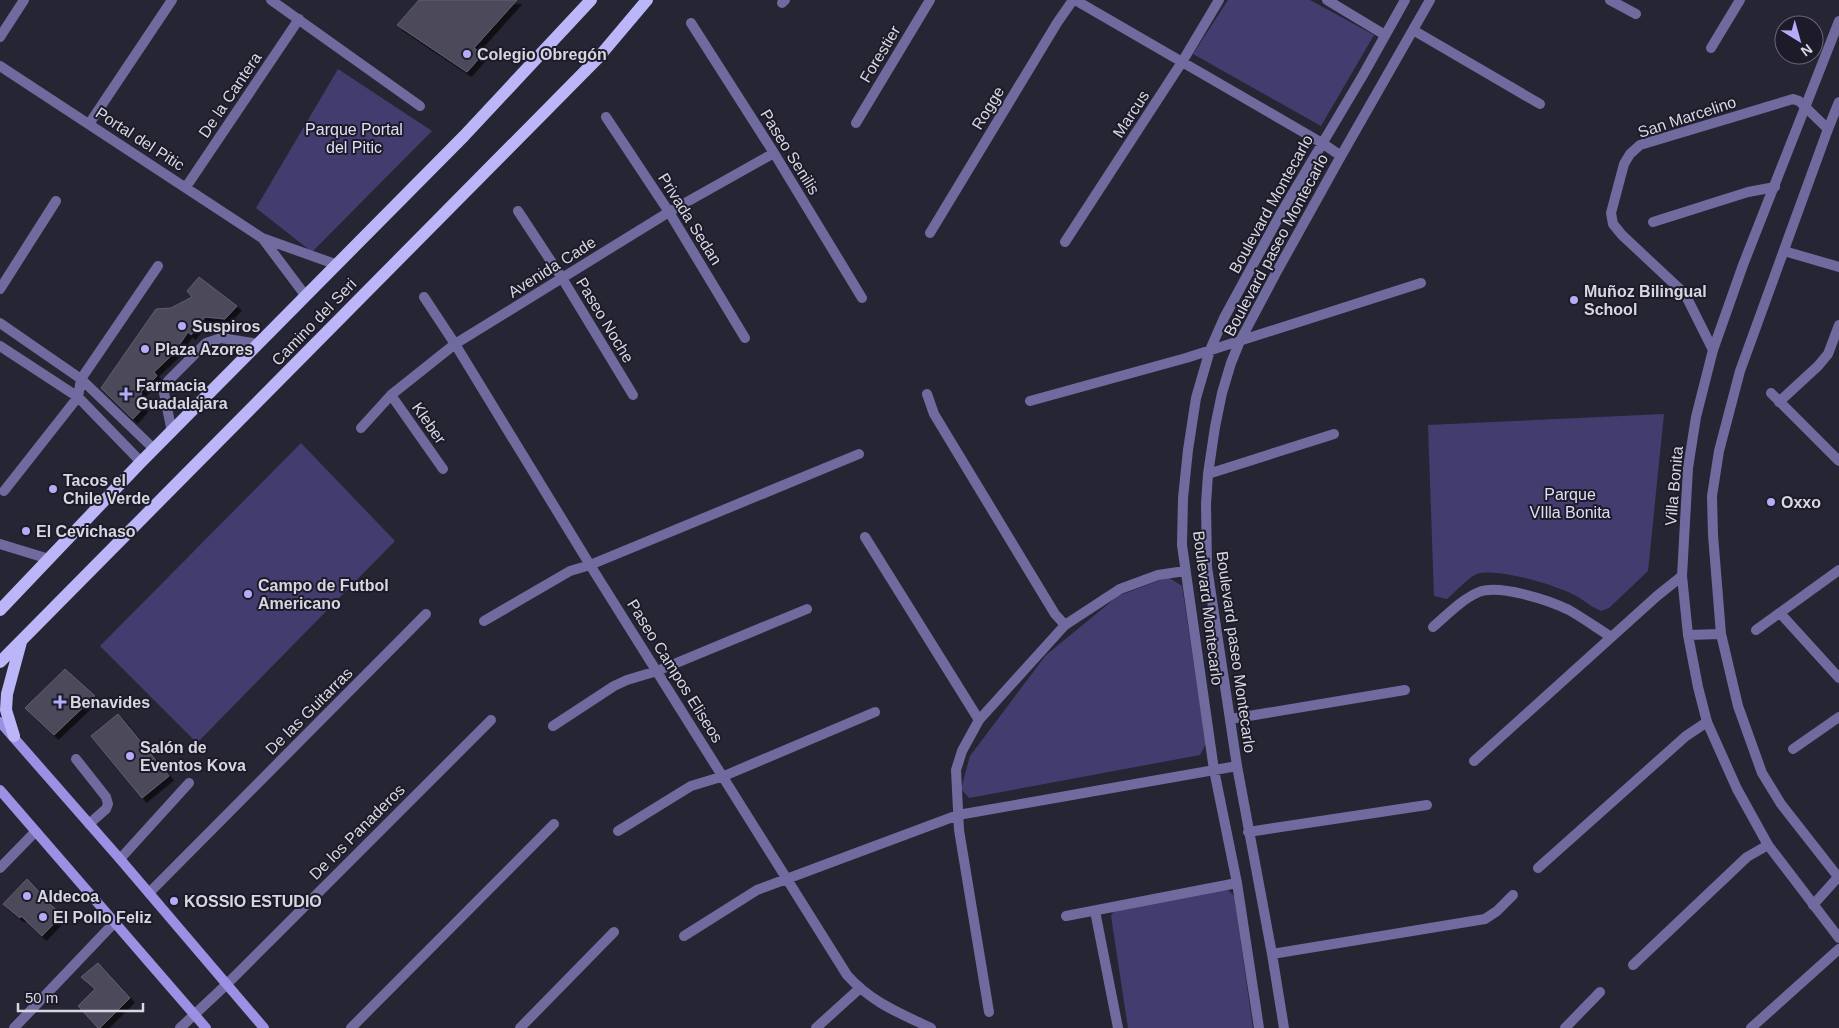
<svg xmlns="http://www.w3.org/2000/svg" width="1839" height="1028" font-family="Arial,sans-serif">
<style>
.green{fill:#433c6f}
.building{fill:#4b4a5a;stroke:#5f5f6f;filter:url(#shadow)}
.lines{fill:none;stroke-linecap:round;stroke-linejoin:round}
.service{stroke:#706b9f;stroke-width:10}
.minor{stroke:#706b9f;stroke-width:10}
.tertiary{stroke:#706b9f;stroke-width:10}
.secondary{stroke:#9a91e5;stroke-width:10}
.primary{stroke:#bbb6f7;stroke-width:12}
.poi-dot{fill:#b3adf9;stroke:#1d1b29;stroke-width:2}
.labels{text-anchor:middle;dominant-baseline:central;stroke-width:4;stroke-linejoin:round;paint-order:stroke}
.poi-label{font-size:16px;font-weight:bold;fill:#d7d7e1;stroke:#1d1b29;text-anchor:start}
.street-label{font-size:16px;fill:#d7d7e1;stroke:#1d1b29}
.park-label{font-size:16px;fill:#e0dff5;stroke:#1d1b29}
</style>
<defs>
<filter id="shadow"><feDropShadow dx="4.5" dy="4.5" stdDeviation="0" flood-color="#0009"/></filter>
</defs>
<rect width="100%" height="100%" fill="#262533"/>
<path class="green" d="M1228,0H1310L1374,35L1321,126L1193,54Z
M338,69L432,131L312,252L256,208Z
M1664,414L1648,571L1609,608L1601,611C1592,607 1586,602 1578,597C1560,586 1496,567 1477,574C1470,576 1453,594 1447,599L1434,596L1428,425Z
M301,443L395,541L197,743L100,646Z
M1168,577L1182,586L1206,744L1200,755L969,798L961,789L970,756L1046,655L1118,596Z
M1226,888L1234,896L1253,1028H1128L1111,916L1115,909Z"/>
<path class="building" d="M419,0H517L474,48L483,54L467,72L397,25Z
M199,277L237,306L225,319L205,317L191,335L188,332L173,354L154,372L157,376L141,392L143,408L133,419L101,388L156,309L171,308L192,297L187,291Z
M65,669L95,696L54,735L25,708Z
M118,714L169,776L142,798L91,736Z
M27,879L43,896L42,897L62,915L42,936L21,916L20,918L3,904Z
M98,963L130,998L100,1028H98L78,1006L95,989L81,977Z"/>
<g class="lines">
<path class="service" d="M172,432L164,393L168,381L206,343L221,338L258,344
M0,544L49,559
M76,759L106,797L108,804L106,809L89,824
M120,859L189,783"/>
<path class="minor" d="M271,0L420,106
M1075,0L1322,143L1341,156
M1327,0L1385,35
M1610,0L1636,14
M782,3L785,0
M691,23L774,153L862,298
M1413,30L1540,104
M0,37L24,0
M1711,48L1740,0
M0,66L262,238L335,264
M606,117L669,212L745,338
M856,123L930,0
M89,124L172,0
M186,187L299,19
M518,211L562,278L633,395
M1653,222L1748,192L1775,187
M930,233L1057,23L1073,0
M263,239L305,295
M1065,242L1182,62L1219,0
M1784,251L1839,267
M0,289L56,201
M424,297L455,344L590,565L847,975C871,1002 899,1013 931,1028
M0,323L81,379L154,449
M0,346L78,397L141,462
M1713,350L1685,294L1622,235L1613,224L1611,213L1624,164L1630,154L1640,145L1793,99L1799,101L1828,129
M1771,393L1839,461
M927,394L934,414L1055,614L1065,625
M391,395L443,469
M1030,401L1186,358L1421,283
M1779,402L1818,366L1828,354L1839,325
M361,428L391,395L455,344L669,212L774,153
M1208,474L1334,434
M4,491L78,397L81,379L158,266
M865,537L979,720
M1780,613L1839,678
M484,621L570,571L590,565L859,454
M1433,627C1447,615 1462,599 1479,592C1499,584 1549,600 1569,610C1583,618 1597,628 1611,637
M1756,630L1839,570
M1231,719L1405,690
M553,726L614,686L627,680L657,671L807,609
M1793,749L1839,717
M1474,761L1657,596L1682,576
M618,831L691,786L724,776L875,712
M1248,832L1427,805
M0,868L35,832
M1538,868L1686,736L1707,722
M149,893L426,614
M1813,905L1839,876
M1095,911L1118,1028
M1066,916L1237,883
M684,936L757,890L958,815L1237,766
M1272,954L1485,919L1497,911L1513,895
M1633,965L1747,857L1768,845
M989,1012L959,830L956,770L962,751L979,720L1065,625L1120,589L1158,575L1185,571
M14,1028L115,922
M180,1028L226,985L491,720
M351,1028L554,824
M520,1028L614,932
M816,1028L859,989
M1259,1028L1237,883L1214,770L1182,545L1183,498L1188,450L1196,398L1210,350L1224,318L1281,213L1363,75L1405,0
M1284,1028L1272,954L1237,766L1207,567L1206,504L1208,474L1215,427L1222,393L1231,363L1240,341L1276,273L1341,156L1430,0
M1565,1028L1600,992
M1751,1028L1839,949"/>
<path class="tertiary" d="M1839,21L1743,265L1713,350L1696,417L1688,468L1682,576L1688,635L1698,687L1707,722L1737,789L1768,845L1839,938
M1839,102L1828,129L1740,371L1719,451L1712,496L1713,535L1721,634L1738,706L1762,773L1781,804L1839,878
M1688,635L1721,634"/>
<path class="secondary" d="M0,722L120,859L264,1028
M0,790L206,1028"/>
<path class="primary" d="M0,610L141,462L464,136L591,0
M0,662L598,58L647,0
M14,736L6,710L7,694L21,642"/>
</g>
<g class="poi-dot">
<circle cx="467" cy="54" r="5"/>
<circle cx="1574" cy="300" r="5"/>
<circle cx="182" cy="326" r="5"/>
<circle cx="145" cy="349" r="5"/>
<path d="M123.5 386.5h5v5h5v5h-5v5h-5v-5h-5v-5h5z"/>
<circle cx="53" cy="489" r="5"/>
<circle cx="1771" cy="502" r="5"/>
<circle cx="26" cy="531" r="5"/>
<circle cx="248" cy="594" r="5"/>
<path d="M57.5 694.5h5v5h5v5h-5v5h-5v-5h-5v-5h5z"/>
<circle cx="130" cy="756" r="5"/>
<circle cx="27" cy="896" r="5"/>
<circle cx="174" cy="901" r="5"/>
<circle cx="43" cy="917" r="5"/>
</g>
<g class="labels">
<g class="poi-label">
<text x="477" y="54">Colegio Obregón</text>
<text x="1584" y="291">Muñoz Bilingual<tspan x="1584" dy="18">School</tspan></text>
<text x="192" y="326">Suspiros</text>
<text x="155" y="349">Plaza Azores</text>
<text x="136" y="385">Farmacia<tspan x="136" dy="18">Guadalajara</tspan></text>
<text x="63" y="480">Tacos el<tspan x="63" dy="18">Chile Verde</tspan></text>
<text x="1781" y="502">Oxxo</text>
<text x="36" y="531">El Cevichaso</text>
<text x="258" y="585">Campo de Futbol<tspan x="258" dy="18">Americano</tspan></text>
<text x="70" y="702">Benavides</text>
<text x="140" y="747">Salón de<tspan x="140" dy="18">Eventos Kova</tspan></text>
<text x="37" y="896">Aldecoa</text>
<text x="184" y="901">KOSSIO ESTUDIO</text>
<text x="53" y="917">El Pollo Feliz</text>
</g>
<g class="street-label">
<text transform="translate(880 54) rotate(-59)">Forestier</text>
<text transform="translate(230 95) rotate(-56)">De la Cantera</text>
<text transform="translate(988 108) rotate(-59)">Rogge</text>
<text transform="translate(1131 114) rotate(-57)">Marcus</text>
<text transform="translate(1687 117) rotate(-18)">San Marcelino</text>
<text transform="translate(140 139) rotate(33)">Portal del Pitic</text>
<text transform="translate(790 152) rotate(58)">Paseo Senilis</text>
<text transform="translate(1271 204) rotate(-61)">Boulevard Montecarlo</text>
<text transform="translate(690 219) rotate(58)">Privada Sedan</text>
<text transform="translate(1276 245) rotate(-62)">Boulevard paseo Montecarlo</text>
<text transform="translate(552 267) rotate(-32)">Avenida Cade</text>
<text transform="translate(605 320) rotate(59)">Paseo Noche</text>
<text transform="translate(314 322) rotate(-46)">Camino del Seri</text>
<text transform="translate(429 423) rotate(55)">Kleber</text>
<text transform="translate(1674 486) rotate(-85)">Villa Bonita</text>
<text transform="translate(1208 608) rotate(83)">Boulevard Montecarlo</text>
<text transform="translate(1236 652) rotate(82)">Boulevard paseo Montecarlo</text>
<text transform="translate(675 671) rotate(58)">Paseo Campos Eliseos</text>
<text transform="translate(309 711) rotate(-45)">De las Guitarras</text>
<text transform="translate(357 832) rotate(-45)">De los Panaderos</text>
</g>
<g class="park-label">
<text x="354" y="129">Parque Portal<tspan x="354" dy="18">del Pitic</tspan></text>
<text x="1570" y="494">Parque<tspan x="1570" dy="18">VIlla Bonita</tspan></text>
</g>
</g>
<g transform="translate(1799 40) rotate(143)"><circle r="24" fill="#1d1b29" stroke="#676673"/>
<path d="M0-4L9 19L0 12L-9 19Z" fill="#b3adf9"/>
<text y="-8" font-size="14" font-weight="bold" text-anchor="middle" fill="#d7d7e1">N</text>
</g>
<path d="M18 1003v8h125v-8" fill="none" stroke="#d7d7e1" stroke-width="2.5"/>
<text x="25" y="1003" font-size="15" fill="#d7d7e1" stroke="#1d1b29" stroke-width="4" paint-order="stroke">50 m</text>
</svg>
